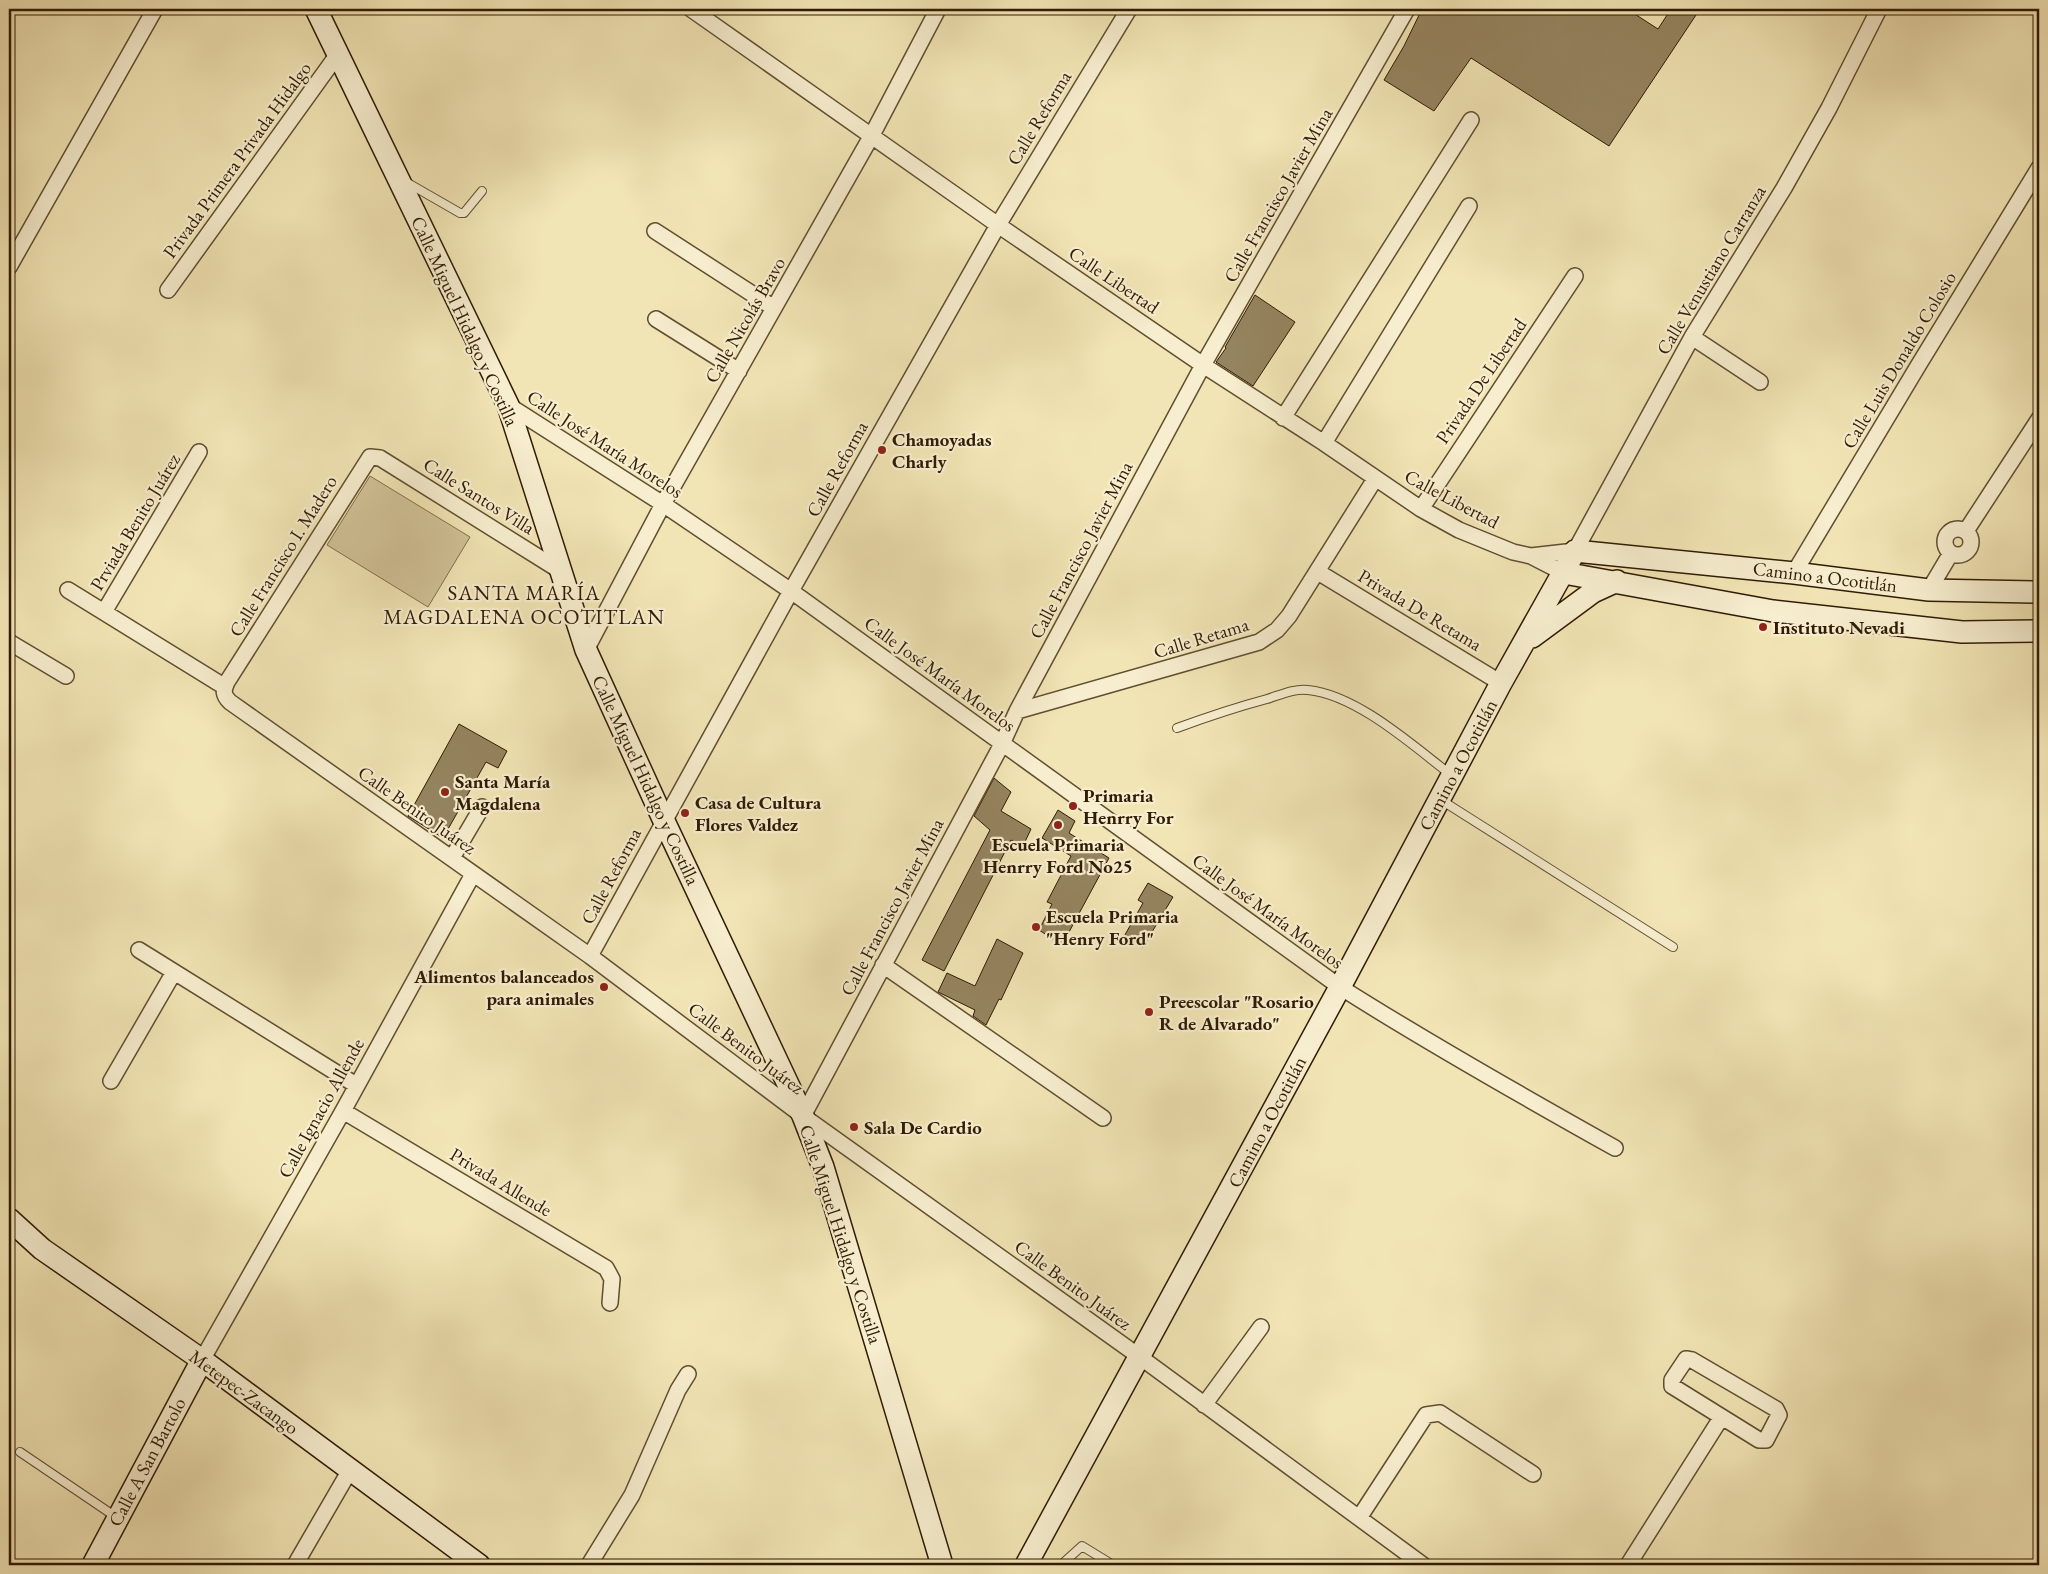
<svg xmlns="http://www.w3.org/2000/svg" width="2048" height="1574" font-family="'EB Garamond',serif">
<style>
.green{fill:#d1c397;stroke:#806f4d}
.building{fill:#958460;stroke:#301b03}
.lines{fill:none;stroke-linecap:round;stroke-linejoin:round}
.lane-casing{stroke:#604e30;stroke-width:10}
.street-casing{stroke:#604e30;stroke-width:18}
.secondary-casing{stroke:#301b03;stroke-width:24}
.lane{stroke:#f7eecf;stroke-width:8}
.street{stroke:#f7eecf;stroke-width:15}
.secondary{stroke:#f7eecf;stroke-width:21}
.poi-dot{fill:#8f2418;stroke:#f7eecf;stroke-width:2}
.labels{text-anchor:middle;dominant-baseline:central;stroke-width:4.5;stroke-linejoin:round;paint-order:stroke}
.street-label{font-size:19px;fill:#301b03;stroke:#f7eecf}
.poi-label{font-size:19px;font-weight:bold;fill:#301b03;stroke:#f7eecf;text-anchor:start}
.quarter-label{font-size:21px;letter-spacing:1px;fill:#301b03;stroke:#f7eecf}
</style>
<rect width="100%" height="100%" fill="#f2e5b5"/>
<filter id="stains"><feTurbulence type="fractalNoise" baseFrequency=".004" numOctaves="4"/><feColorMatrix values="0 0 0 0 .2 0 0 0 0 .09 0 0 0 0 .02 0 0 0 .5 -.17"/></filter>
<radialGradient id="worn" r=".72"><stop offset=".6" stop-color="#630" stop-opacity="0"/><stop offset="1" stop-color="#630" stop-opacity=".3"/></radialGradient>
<path class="green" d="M370,476L470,537L428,607L327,545Z"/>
<path class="building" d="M1422,9H1627L1658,29L1671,9H1700L1609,146L1471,58L1434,111L1384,80L1404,46Z
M1255,295L1295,322L1253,386L1216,362L1226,348L1225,347Z
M459,724L507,751L498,768L486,762L443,838L408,816Z
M994,778L1011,792L1001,811L1031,829L1023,846L1011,840L944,971L922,960L990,830L974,816Z
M1058,810L1075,821L1069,833L1109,858L1062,945L1039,930L1052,904L1047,902L1071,856L1042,838Z
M1148,883L1173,897L1143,947L1122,940L1143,903L1138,900Z
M997,939L1023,953L1001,1000L999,999L986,1025L973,1016L975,1010L938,992L947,973L975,986Z"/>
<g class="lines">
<g class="lane-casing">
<path id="lane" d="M406,182L460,213H464L482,191
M1177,728C1207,717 1237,707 1267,699C1280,695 1295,688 1308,690C1357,695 1412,745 1450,774
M1441,800L1673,947
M20,1452L116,1517
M1061,1565L1082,1546L1113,1565"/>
</g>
<g class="street-casing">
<path id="street" d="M691,9L998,225L1203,365L1324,443L1421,509L1459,530L1513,552L1531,556L1564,573
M655,231L774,308
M9,267L155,9
M168,290L338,54
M656,319L739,371
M1692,337L1760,382
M508,405L663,504L791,591L1340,987C1430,1044 1522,1096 1615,1148
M1283,418L1471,120
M1324,443L1469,206
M1421,509L1575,276
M1945 542a13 13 0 1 1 26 0a13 13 0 1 1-26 0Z
M1966,531L2039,419
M1531,556L1575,551L1692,337L1784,188L1829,108L1879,9
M559,570L380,458L370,457L227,682C223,691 223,695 230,702L590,956L803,1116L1140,1357L1423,1565
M1318,572L1501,683
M1794,573L1918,366L2039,168
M68,590L225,687
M1929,590L1951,553
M104,612L199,452
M9,642L66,676
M586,650L663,504L872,135L938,9
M1017,711L1259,642L1277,630L1289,616L1375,479
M452,858L482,807
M139,950L356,1085
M590,956L791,591L998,225L1129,9
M883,965L1103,1118
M111,1081L174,972
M343,1111L606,1268L612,1279L610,1303
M803,1116L1002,744L1017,711L1203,365L1407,9
M1686,1359L1692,1360L1776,1409L1779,1415L1766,1440H1759L1672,1386V1380Z
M202,1360L343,1111L473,874
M1204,1405L1261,1327
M1359,1518L1426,1415L1440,1413L1533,1474
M295,1565L350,1470
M589,1565L632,1495L678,1390L688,1374
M1628,1565L1721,1418"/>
</g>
<g class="secondary-casing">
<path id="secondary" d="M316,9L508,405L586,650L664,821L803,1116L823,1167L942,1565
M1564,573L1773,611L1962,632L2039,631
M1532,637L1593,592L1617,581
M9,1219L42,1249L202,1360L479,1565
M93,1565L202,1360
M1026,1565L1340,987L1501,683L1575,551L1794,573L1929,590L2039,592"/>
</g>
<use href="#lane" class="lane"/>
<use href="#street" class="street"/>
<use href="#secondary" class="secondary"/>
</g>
<g class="poi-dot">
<circle cx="882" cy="450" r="5"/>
<circle cx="1763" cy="627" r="5"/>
<circle cx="445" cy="792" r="5"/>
<circle cx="1073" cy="806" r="5"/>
<circle cx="685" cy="813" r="5"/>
<circle cx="1058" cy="825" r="5"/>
<circle cx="1036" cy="927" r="5"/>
<circle cx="604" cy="987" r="5"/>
<circle cx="1149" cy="1012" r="5"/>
<circle cx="854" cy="1127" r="5"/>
</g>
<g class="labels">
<g class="street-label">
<text transform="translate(1039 118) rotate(-59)">Calle Reforma</text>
<text transform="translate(237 160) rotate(-54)">Privada Primera Privada Hidalgo</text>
<text transform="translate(1278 195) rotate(-60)">Calle Francisco Javier Mina</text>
<text transform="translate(1711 270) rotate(-59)">Calle Venustiano Carranza</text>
<text transform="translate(1114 280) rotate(34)">Calle Libertad</text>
<text transform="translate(745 320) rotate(-60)">Calle Nicolás Bravo</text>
<text transform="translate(465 321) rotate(65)">Calle Miguel Hidalgo y Costilla</text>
<text transform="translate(1899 360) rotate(-59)">Calle Luis Donaldo Colosio</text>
<text transform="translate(1481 381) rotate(-56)">Privada De Libertad</text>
<text transform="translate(605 444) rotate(33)">Calle José María Morelos</text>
<text transform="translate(837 469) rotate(-61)">Calle Reforma</text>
<text transform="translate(479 496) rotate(32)">Calle Santos Villa</text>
<text transform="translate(1452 499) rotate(28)">Calle Libertad</text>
<text transform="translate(135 522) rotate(-59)">Prviada Benito Juárez</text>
<text transform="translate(1081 550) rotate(-62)">Calle Francisco Javier Mina</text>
<text transform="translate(283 556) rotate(-58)">Calle Francisco I. Madero</text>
<text transform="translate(1825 577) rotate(7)">Camino a Ocotitlán</text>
<text transform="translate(1420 610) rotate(31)">Privada De Retama</text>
<text transform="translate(1201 638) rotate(-17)">Calle Retama</text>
<text transform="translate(940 674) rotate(36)">Calle José María Morelos</text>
<text transform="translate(1458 765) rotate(-62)">Camino a Ocotitlán</text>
<text transform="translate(646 780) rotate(65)">Calle Miguel Hidalgo y Costilla</text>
<text transform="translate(417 810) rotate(35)">Calle Benito Juárez</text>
<text transform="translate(611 876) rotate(-62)">Calle Reforma</text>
<text transform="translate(892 907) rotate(-62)">Calle Francisco Javier Mina</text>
<text transform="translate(1268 911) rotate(36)">Calle José María Morelos</text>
<text transform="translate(746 1048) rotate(37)">Calle Benito Juárez</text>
<text transform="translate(321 1108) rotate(-61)">Calle Ignacio Allende</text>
<text transform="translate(1267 1122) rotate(-62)">Camino a Ocotitlán</text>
<text transform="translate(501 1182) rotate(31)">Privada Allende</text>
<text transform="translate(841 1234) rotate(72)">Calle Miguel Hidalgo y Costilla</text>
<text transform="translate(1073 1285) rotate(36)">Calle Benito Juárez</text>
<text transform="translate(244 1392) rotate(36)">Metepec-Zacango</text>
<text transform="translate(147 1462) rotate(-62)">Calle A San Bartolo</text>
</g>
<g class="poi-label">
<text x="892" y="439">Chamoyadas<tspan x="892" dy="22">Charly</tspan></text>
<text x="1773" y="627">Instituto Nevadi</text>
<text x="455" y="781">Santa María<tspan x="455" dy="22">Magdalena</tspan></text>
<text x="1083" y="795">Primaria<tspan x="1083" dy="22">Henrry For</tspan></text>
<text x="695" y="802">Casa de Cultura<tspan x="695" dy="22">Flores Valdez</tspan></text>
<text x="1058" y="844" text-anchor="middle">Escuela Primaria<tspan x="1058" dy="22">Henrry Ford No25</tspan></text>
<text x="1046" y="916">Escuela Primaria<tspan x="1046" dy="22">"Henry Ford"</tspan></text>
<text x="594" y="976" text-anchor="end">Alimentos balanceados<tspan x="594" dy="22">para animales</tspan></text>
<text x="1159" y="1001">Preescolar "Rosario<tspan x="1159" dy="22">R de Alvarado"</tspan></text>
<text x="864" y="1127">Sala De Cardio</text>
</g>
<g class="quarter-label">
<text x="524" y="592">SANTA MARÍA<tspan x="524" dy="24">MAGDALENA OCOTITLAN</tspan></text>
</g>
</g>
<rect width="2048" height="1574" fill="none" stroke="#f2e5b5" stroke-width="30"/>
<rect x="10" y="10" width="2028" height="1554" fill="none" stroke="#301b03" stroke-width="2.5"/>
<rect x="15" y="15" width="2018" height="1544" fill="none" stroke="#301b03"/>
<rect width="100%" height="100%" filter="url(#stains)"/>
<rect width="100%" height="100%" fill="url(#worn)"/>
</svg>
